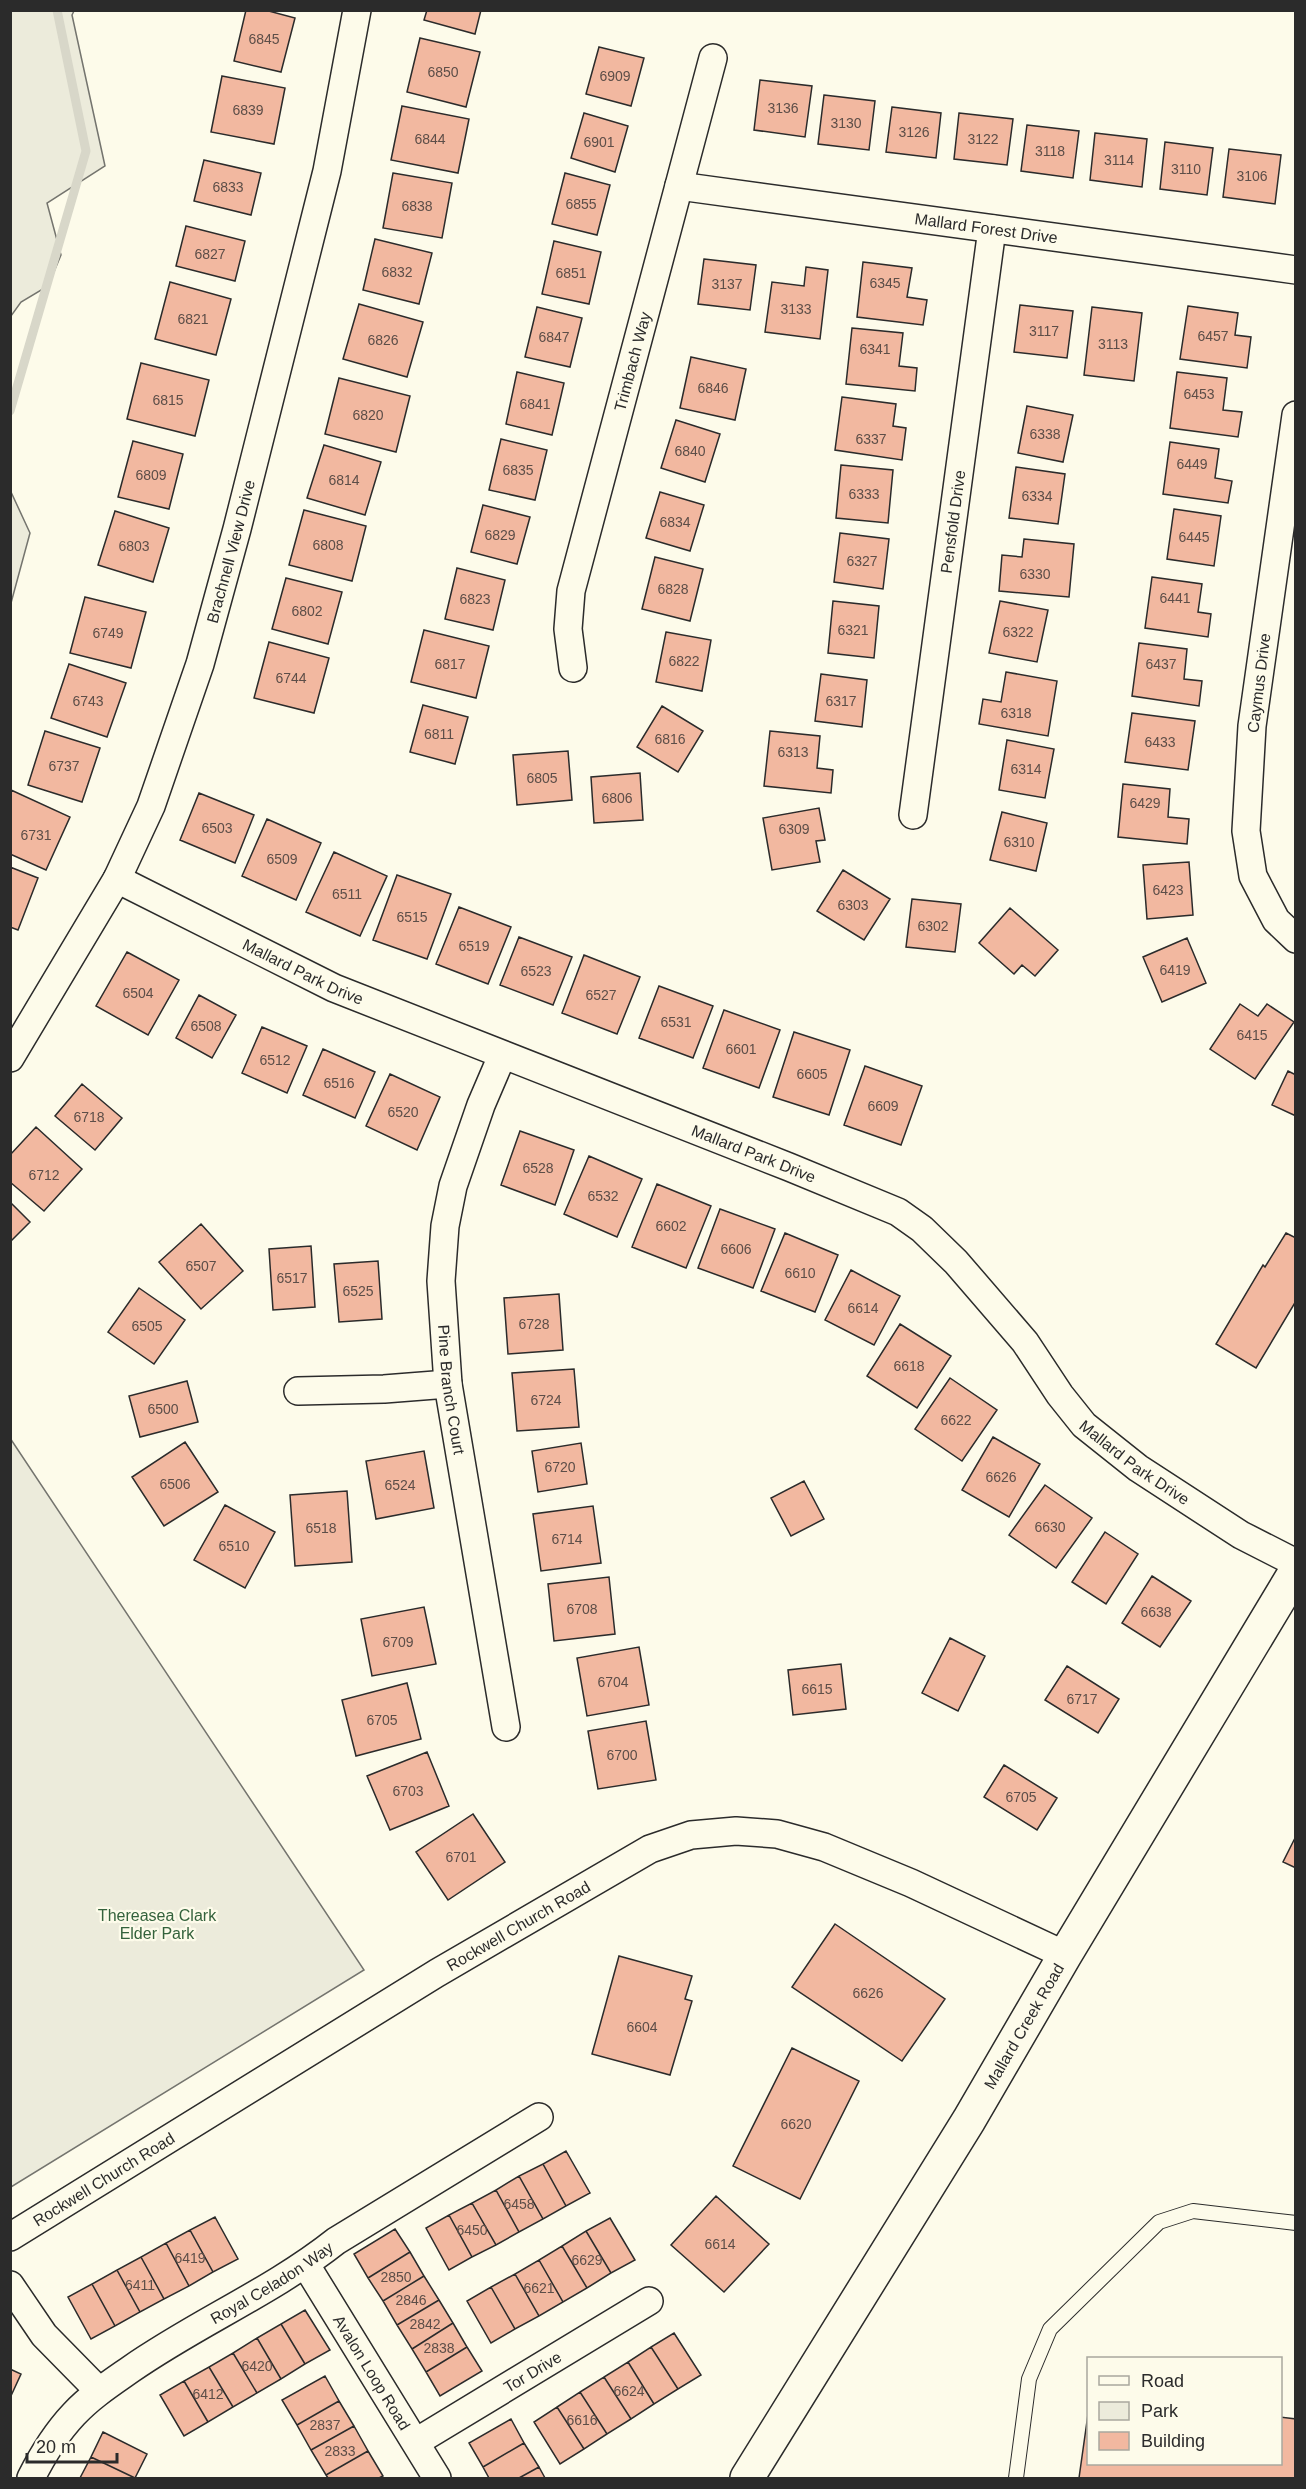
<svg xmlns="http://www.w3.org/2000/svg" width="1306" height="2489" font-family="Helvetica,sans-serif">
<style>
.green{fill:#ecebdb;stroke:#74746e;stroke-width:1.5}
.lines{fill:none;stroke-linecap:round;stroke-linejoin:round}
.stream{stroke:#d8d7c9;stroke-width:9}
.building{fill:#f2b8a0;stroke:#2b2b2b;stroke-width:1.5}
.service-casing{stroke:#2b2b2b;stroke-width:16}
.minor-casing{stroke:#2b2b2b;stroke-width:30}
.secondary-casing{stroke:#2b2b2b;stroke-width:36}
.service{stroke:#fdfbea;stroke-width:14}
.minor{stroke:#fdfbea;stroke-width:27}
.secondary{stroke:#fdfbea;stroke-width:33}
.labels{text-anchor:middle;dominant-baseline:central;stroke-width:4.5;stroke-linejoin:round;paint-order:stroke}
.number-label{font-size:14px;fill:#5d4e48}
.street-label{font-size:16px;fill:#2b2b2b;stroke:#fdfbea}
.park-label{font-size:16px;fill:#34623c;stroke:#fdfbea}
</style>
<rect width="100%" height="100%" fill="#fdfbea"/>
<path class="green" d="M11,10L74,11L72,15L105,166L47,203L61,255L48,286L21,302L11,316Z
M11,492L30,533L11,603Z
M10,1438L364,1970L11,2187H10Z"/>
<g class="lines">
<path class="stream" d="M10,411L86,151L57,10"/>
</g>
<path class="building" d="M246,10H265L295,18L281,72L234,61Z
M427,10H481L475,34L424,20Z
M420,38L480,52L466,107L407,92Z
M599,47L644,58L631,106L586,94Z
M222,76L285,88L274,144L211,132Z
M760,80L812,86L805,137L754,130Z
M824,95L875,101L869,150L818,144Z
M402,106L469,119L458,173L391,160Z
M892,107L941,113L936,158L886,152Z
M584,113L628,126L615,172L571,158Z
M959,113L1013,119L1007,165L954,159Z
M1027,125L1079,131L1073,178L1021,171Z
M1095,133L1147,139L1142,187L1090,180Z
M1165,142L1213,148L1207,195L1160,189Z
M1229,149L1281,155L1275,204L1223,197Z
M204,160L261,173L251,215L194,201Z
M393,173L452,183L442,238L383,228Z
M565,173L610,185L597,235L552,224Z
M186,226L245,241L235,281L176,266Z
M375,239L432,253L419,304L363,290Z
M554,241L601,252L589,304L542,294Z
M704,259L756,265L750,310L698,304Z
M863,262L912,268L907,297L927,300L923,325L857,317Z
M806,267L828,270L820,339L765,332L772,282L804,286Z
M170,282L231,299L216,355L155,339Z
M359,304L423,322L407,377L343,359Z
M1020,305L1073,311L1067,358L1014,352Z
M1188,306L1238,313L1235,335L1251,337L1247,368L1180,359Z
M537,307L582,318L570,367L525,357Z
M1092,307L1142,313L1134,381L1084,375Z
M852,328L903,333L899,366L917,368L915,391L846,384Z
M691,357L746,369L735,420L680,408Z
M141,363L209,380L195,436L127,419Z
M517,372L564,383L552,435L506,424Z
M1177,372L1227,378L1223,410L1242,412L1238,437L1170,428Z
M339,378L410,396L396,452L325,434Z
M842,397L896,404L893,426L906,428L902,460L835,450Z
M1027,406L1073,415L1063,462L1018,453Z
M676,420L720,434L705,482L661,468Z
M501,439L547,450L535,500L489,490Z
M133,441L183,454L169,509L118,497Z
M1170,442L1219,449L1215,478L1232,481L1228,503L1163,494Z
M324,445L381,462L365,515L307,498Z
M841,465L893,470L888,523L836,518Z
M1016,467L1065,474L1058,524L1009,518Z
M660,492L704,505L690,551L646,538Z
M483,505L530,517L517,564L471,552Z
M1174,509L1221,516L1214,566L1167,559Z
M304,510L366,526L352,581L289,565Z
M115,511L169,528L153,582L98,565Z
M840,533L889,539L883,589L834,582Z
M1024,539L1074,544L1069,597L999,591L1002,555L1022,557Z
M655,557L703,569L690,621L642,609Z
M457,568L505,580L493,630L445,619Z
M1152,577L1202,584L1198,612L1211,614L1208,637L1145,628Z
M286,578L342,592L328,644L272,629Z
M85,597L146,612L131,668L70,653Z
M833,601L879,606L874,658L828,653Z
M1000,601L1048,610L1037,662L989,653Z
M424,630L489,646L476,698L411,682Z
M666,632L711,640L702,691L656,682Z
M269,642L329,658L314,713L254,698Z
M1139,643L1187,649L1184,679L1202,681L1199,706L1132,696Z
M69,664L126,683L107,737L51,718Z
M1006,672L1057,681L1048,736L979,724L983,699L1001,702Z
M821,674L867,680L862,727L815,721Z
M423,705L468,717L455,764L410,752Z
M662,706L703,731L678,772L637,747Z
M1132,713L1195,721L1188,770L1125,762Z
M45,731L100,748L82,802L28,785Z
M770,731L820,736L817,768L833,770L831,793L764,786Z
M1007,740L1054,749L1045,798L999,790Z
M568,751L572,800L517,805L513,755Z
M640,773L643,820L594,823L591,777Z
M1123,784L1170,789L1168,817L1189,819L1187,844L1118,837Z
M11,790L70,817L46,870L10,854Z
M199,793L254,815L235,863L180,840Z
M819,808L825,840L816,841L820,862L772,870L763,818Z
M1002,812L1047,823L1036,871L990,860Z
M267,819L321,843L296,900L242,876Z
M334,852L387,876L360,936L306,912Z
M1189,862L1193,915L1147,919L1143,865Z
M10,867L38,878L18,930L10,927Z
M843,870L890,899L864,940L817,911Z
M397,875L451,894L427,959L373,940Z
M912,899L961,904L955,952L906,947Z
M459,907L511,927L488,984L436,964Z
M1010,908L1058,950L1035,976L1022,965L1014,974L979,943Z
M519,937L572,957L553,1005L500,985Z
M1187,938L1206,983L1162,1002L1143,957Z
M127,952L179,980L148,1035L96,1006Z
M584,955L640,977L617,1034L562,1013Z
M659,986L713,1006L693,1058L639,1038Z
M199,995L236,1015L212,1058L176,1038Z
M1240,1004L1258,1016L1267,1004L1294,1022L1255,1079L1210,1049Z
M724,1010L780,1030L759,1088L703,1068Z
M262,1027L307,1046L287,1093L242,1073Z
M794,1032L850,1050L829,1115L773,1097Z
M323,1049L375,1072L355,1118L303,1095Z
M865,1066L922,1086L901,1145L844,1125Z
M1288,1071L1296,1075V1116L1272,1105Z
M390,1074L440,1097L417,1150L366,1126Z
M82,1084L122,1118L95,1150L55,1116Z
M36,1127L82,1169L44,1211L10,1182V1155Z
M520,1131L574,1150L555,1205L501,1185Z
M589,1156L642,1179L617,1237L564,1214Z
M657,1184L711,1206L686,1268L632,1247Z
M10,1202L30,1222L10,1242Z
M720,1209L775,1229L753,1288L698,1268Z
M201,1224L243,1271L201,1309L159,1262Z
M785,1233L838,1255L815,1312L761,1291Z
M1286,1233L1296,1238V1301L1256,1368L1216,1344L1263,1265L1265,1267Z
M311,1246L315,1307L273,1310L269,1249Z
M378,1261L382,1319L339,1322L334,1264Z
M851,1270L900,1296L874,1345L825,1320Z
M139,1288L185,1320L154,1364L108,1332Z
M559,1294L563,1350L508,1354L504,1298Z
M900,1324L951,1356L917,1408L867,1376Z
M574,1369L579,1427L517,1431L512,1373Z
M950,1378L997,1410L962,1461L915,1429Z
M187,1381L198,1422L140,1437L129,1396Z
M993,1437L1040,1464L1009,1517L962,1490Z
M185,1442L218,1492L164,1526L132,1477Z
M581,1443L587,1484L538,1492L532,1451Z
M424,1451L434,1508L376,1519L366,1461Z
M804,1481L824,1519L791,1536L771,1498Z
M1045,1485L1092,1518L1056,1568L1009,1535Z
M347,1491L352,1562L295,1566L290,1495Z
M225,1505L275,1532L245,1588L194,1560Z
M593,1506L601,1563L541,1571L533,1514Z
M1105,1532L1138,1554L1106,1604L1072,1582Z
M1152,1576L1191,1601L1160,1647L1122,1623Z
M609,1577L615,1634L554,1641L548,1584Z
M424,1607L436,1664L372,1676L361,1619Z
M950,1638L985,1656L958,1711L922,1693Z
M639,1647L649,1705L587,1716L577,1658Z
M841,1664L846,1709L793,1715L788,1670Z
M1067,1666L1119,1699L1098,1733L1045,1700Z
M407,1683L421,1739L356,1756L342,1700Z
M646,1721L656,1780L598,1789L588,1731Z
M427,1752L449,1806L390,1830L367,1776Z
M1004,1765L1057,1798L1037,1830L984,1797Z
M473,1814L505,1862L448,1900L416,1852Z
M1296,1836V1868L1283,1862Z
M835,1924L945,1999L902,2061L792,1987Z
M619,1956L692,1976L685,1999L692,2001L670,2075L592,2054Z
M792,2048L859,2081L800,2199L733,2166Z
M566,2151L590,2193L566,2206L543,2164Z
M543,2164L566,2206L543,2219L519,2176Z
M519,2176L543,2219L519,2232L496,2190Z
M496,2190L519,2232L496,2245L472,2203Z
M716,2196L769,2244L724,2292L671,2245Z
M472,2203L496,2245L472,2257L449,2215Z
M449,2215L472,2257L449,2270L426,2228Z
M215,2217L238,2259L213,2272L190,2230Z
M610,2218L635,2260L611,2273L586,2231Z
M395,2229L410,2252L368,2278L354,2254Z
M190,2230L213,2272L189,2286L166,2243Z
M586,2231L611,2273L587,2288L562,2246Z
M166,2243L189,2286L164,2299L141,2257Z
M562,2246L587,2288L563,2302L539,2260Z
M410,2252L424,2276L383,2301L368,2278Z
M141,2257L164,2299L140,2312L117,2270Z
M539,2260L563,2302L539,2316L515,2274Z
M117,2270L140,2312L115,2326L92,2284Z
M515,2274L539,2316L515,2329L491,2287Z
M424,2276L439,2300L397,2325L383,2301Z
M92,2284L115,2326L91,2339L68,2297Z
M491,2287L515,2329L491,2343L467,2301Z
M439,2300L453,2323L412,2349L397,2325Z
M305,2310L330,2350L305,2364L281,2324Z
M453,2323L467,2347L426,2372L412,2349Z
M281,2324L305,2364L281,2379L257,2338Z
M674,2333L701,2375L678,2389L651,2347Z
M257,2338L281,2379L257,2393L233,2353Z
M467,2347L482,2371L440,2396L426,2372Z
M651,2347L678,2389L654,2404L628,2362Z
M233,2353L257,2393L233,2407L209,2367Z
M628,2362L654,2404L631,2419L604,2377Z
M209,2367L233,2407L208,2422L184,2381Z
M10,2369L21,2374L10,2398Z
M325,2376L339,2401L297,2425L282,2400Z
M604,2377L631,2419L607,2434L580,2392Z
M184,2381L208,2422L184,2436L160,2395Z
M580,2392L607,2434L584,2449L557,2407Z
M339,2401L354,2426L311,2450L297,2425Z
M557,2407L584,2449L560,2464L534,2422Z
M1088,2414V2464H1280V2417L1296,2419V2478H1079Z
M511,2419L524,2443L483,2467L469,2443Z
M354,2426L368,2451L326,2475L311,2450Z
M103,2432L147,2454L135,2478L91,2457Z
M524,2443L539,2467L519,2478H489L483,2467Z
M368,2451L383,2476L379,2478H328L326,2475Z
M91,2457L135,2478H80Z
M539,2467L545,2478H519Z"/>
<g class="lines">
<g class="service-casing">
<path id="service" d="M1016,2478L1029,2379L1050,2329L1159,2222L1193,2211L1296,2223"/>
</g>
<g class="minor-casing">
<g id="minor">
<path id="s1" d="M679,186L1296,270"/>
<path d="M1296,415L1252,726L1246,831L1253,876L1276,920L1296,939"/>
<path id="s2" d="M573,668L568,629L571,591L713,58"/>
<path id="s3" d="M913,815L992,229"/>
<path id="s4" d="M117,879L334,988L789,1167L898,1212L922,1229L956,1262L1025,1342L1060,1395L1084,1425L1138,1468L1241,1535L1296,1563"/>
<path id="s5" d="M502,1056L481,1105L453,1186L445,1226L441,1281L448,1384L506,1727"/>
<path id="s6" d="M10,1058L117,879L151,806L200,664L237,529L327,171L357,10"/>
<path d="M298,1391L384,1389L448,1384"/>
<path id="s7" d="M10,2237L437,1973L650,1849L691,1835L736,1831L777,1834L824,1847L911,1883L1065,1955"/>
<path id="s8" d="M306,2265L437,2478"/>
<path d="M10,2285L44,2335L99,2391"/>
<path id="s9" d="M416,2442L649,2301"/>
<path id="s10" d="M31,2478C42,2456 57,2432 74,2414C91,2396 111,2383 131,2369C197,2323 273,2291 336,2241L539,2117"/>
</g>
</g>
<g class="secondary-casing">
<g id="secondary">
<path id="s11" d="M747,2478L969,2120L1065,1955L1296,1571"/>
</g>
</g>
<use href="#service" class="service"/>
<use href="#minor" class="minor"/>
<use href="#secondary" class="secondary"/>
</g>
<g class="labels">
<g class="number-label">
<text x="264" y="39">6845</text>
<text x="443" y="72">6850</text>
<text x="615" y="76">6909</text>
<text x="783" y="108">3136</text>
<text x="248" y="110">6839</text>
<text x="846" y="123">3130</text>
<text x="914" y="132">3126</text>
<text x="430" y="139">6844</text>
<text x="983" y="139">3122</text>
<text x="599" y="142">6901</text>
<text x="1050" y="151">3118</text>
<text x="1119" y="160">3114</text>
<text x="1186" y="169">3110</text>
<text x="1252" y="176">3106</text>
<text x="228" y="187">6833</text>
<text x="581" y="204">6855</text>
<text x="417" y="206">6838</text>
<text x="210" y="254">6827</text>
<text x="397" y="272">6832</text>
<text x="571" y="273">6851</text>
<text x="885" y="283">6345</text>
<text x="727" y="284">3137</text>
<text x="796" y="309">3133</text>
<text x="193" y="319">6821</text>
<text x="1044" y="331">3117</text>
<text x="1213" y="336">6457</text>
<text x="554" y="337">6847</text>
<text x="383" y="340">6826</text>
<text x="1113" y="344">3113</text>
<text x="875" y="349">6341</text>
<text x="713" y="388">6846</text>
<text x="1199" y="394">6453</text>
<text x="168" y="400">6815</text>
<text x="535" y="404">6841</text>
<text x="368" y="415">6820</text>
<text x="1045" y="434">6338</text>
<text x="871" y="439">6337</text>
<text x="690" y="451">6840</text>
<text x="1192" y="464">6449</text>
<text x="518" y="470">6835</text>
<text x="151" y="475">6809</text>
<text x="344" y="480">6814</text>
<text x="864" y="494">6333</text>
<text x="1037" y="496">6334</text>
<text x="675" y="522">6834</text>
<text x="500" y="535">6829</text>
<text x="1194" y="537">6445</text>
<text x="328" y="545">6808</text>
<text x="134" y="546">6803</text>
<text x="862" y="561">6327</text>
<text x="1035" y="574">6330</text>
<text x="673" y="589">6828</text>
<text x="1175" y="598">6441</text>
<text x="475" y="599">6823</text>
<text x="307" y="611">6802</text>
<text x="853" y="630">6321</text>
<text x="1018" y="632">6322</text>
<text x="108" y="633">6749</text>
<text x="684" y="661">6822</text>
<text x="450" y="664">6817</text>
<text x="1161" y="664">6437</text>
<text x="291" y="678">6744</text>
<text x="88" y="701">6743</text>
<text x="841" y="701">6317</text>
<text x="1016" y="713">6318</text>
<text x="439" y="734">6811</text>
<text x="670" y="739">6816</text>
<text x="1160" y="742">6433</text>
<text x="793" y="752">6313</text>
<text x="64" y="766">6737</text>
<text x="1026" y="769">6314</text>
<text x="542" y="778">6805</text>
<text x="617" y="798">6806</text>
<text x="1145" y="803">6429</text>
<text x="217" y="828">6503</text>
<text x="794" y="829">6309</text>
<text x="36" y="835">6731</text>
<text x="1019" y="842">6310</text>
<text x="282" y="859">6509</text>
<text x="1168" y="890">6423</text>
<text x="347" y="894">6511</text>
<text x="853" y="905">6303</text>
<text x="412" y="917">6515</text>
<text x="933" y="926">6302</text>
<text x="474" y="946">6519</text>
<text x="1175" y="970">6419</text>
<text x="536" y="971">6523</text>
<text x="138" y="993">6504</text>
<text x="601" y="995">6527</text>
<text x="676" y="1022">6531</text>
<text x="206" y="1026">6508</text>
<text x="1252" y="1035">6415</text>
<text x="741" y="1049">6601</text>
<text x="275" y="1060">6512</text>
<text x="812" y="1074">6605</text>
<text x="339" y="1083">6516</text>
<text x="883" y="1106">6609</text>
<text x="403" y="1112">6520</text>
<text x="89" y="1117">6718</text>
<text x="538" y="1168">6528</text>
<text x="44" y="1175">6712</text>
<text x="603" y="1196">6532</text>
<text x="671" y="1226">6602</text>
<text x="736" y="1249">6606</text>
<text x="201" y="1266">6507</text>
<text x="800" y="1273">6610</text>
<text x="292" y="1278">6517</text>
<text x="358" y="1291">6525</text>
<text x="863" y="1308">6614</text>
<text x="534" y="1324">6728</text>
<text x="147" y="1326">6505</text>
<text x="909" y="1366">6618</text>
<text x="546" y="1400">6724</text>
<text x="163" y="1409">6500</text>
<text x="956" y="1420">6622</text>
<text x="560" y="1467">6720</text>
<text x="1001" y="1477">6626</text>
<text x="175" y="1484">6506</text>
<text x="400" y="1485">6524</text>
<text x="1050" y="1527">6630</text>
<text x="321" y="1528">6518</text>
<text x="567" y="1539">6714</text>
<text x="234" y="1546">6510</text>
<text x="582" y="1609">6708</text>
<text x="1156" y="1612">6638</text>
<text x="398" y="1642">6709</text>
<text x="613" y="1682">6704</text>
<text x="817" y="1689">6615</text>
<text x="1082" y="1699">6717</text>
<text x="382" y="1720">6705</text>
<text x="622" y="1755">6700</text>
<text x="408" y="1791">6703</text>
<text x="1021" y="1797">6705</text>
<text x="461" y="1857">6701</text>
<text x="868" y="1993">6626</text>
<text x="642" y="2027">6604</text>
<text x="796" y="2124">6620</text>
<text x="519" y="2204">6458</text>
<text x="472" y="2230">6450</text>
<text x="720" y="2244">6614</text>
<text x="190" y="2258">6419</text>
<text x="587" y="2260">6629</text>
<text x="396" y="2277">2850</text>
<text x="140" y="2285">6411</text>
<text x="539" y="2288">6621</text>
<text x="411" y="2300">2846</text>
<text x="425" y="2324">2842</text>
<text x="439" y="2348">2838</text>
<text x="257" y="2366">6420</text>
<text x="629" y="2391">6624</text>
<text x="208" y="2394">6412</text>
<text x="582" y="2420">6616</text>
<text x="325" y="2425">2837</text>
<text x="340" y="2451">2833</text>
</g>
<g class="street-label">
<text stroke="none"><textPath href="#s1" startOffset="310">Mallard Forest Drive</textPath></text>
<text stroke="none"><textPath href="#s2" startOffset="315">Trimbach Way</textPath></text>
<text stroke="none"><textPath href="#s3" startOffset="296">Pensfold Drive</textPath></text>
<text stroke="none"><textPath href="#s6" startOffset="556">Brachnell View Drive</textPath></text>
<text transform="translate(1259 683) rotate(-83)">Caymus Drive</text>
<text stroke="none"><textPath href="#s4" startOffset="208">Mallard Park Drive</textPath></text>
<text stroke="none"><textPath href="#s4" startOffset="694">Mallard Park Drive</textPath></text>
<text stroke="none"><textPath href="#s5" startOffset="344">Pine Branch Court</textPath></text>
<text stroke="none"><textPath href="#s4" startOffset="1197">Mallard Park Drive</textPath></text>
<text stroke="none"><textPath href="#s7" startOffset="596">Rockwell Church Road</textPath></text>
<text stroke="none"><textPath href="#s11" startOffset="530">Mallard Creek Road</textPath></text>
<text stroke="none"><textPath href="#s7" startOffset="110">Rockwell Church Road</textPath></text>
<text stroke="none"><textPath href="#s10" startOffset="315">Royal Celadon Way</textPath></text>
<text stroke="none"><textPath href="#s8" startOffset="126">Avalon Loop Road</textPath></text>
<text stroke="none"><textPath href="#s9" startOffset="136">Tor Drive</textPath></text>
</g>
<g class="park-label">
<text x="157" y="1915">Thereasea Clark<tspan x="157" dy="18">Elder Park</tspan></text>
</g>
</g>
<rect width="1306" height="2489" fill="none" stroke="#2b2b2b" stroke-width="24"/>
<rect x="1087" y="2357" width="195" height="108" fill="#fdfbea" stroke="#a9a89e" stroke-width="1.5"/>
<rect x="1099" y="2376" width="30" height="9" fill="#fdfbea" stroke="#a9a89e" stroke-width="1.5"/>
<text x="1141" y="2387" font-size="18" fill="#2b2b2b">Road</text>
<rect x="1099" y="2402" width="30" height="18" fill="#ecebdb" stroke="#a9a89e" stroke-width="1.5"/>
<text x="1141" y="2417" font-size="18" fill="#2b2b2b">Park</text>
<rect x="1099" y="2432" width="30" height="18" fill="#f2b8a0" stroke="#a9a89e" stroke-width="1.5"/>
<text x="1141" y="2447" font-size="18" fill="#2b2b2b">Building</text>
<path d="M27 2453v9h90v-9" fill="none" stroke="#2b2b2b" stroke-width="3"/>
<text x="36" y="2453" font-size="18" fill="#2b2b2b" stroke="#fdfbea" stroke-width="4.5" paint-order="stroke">20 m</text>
</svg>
